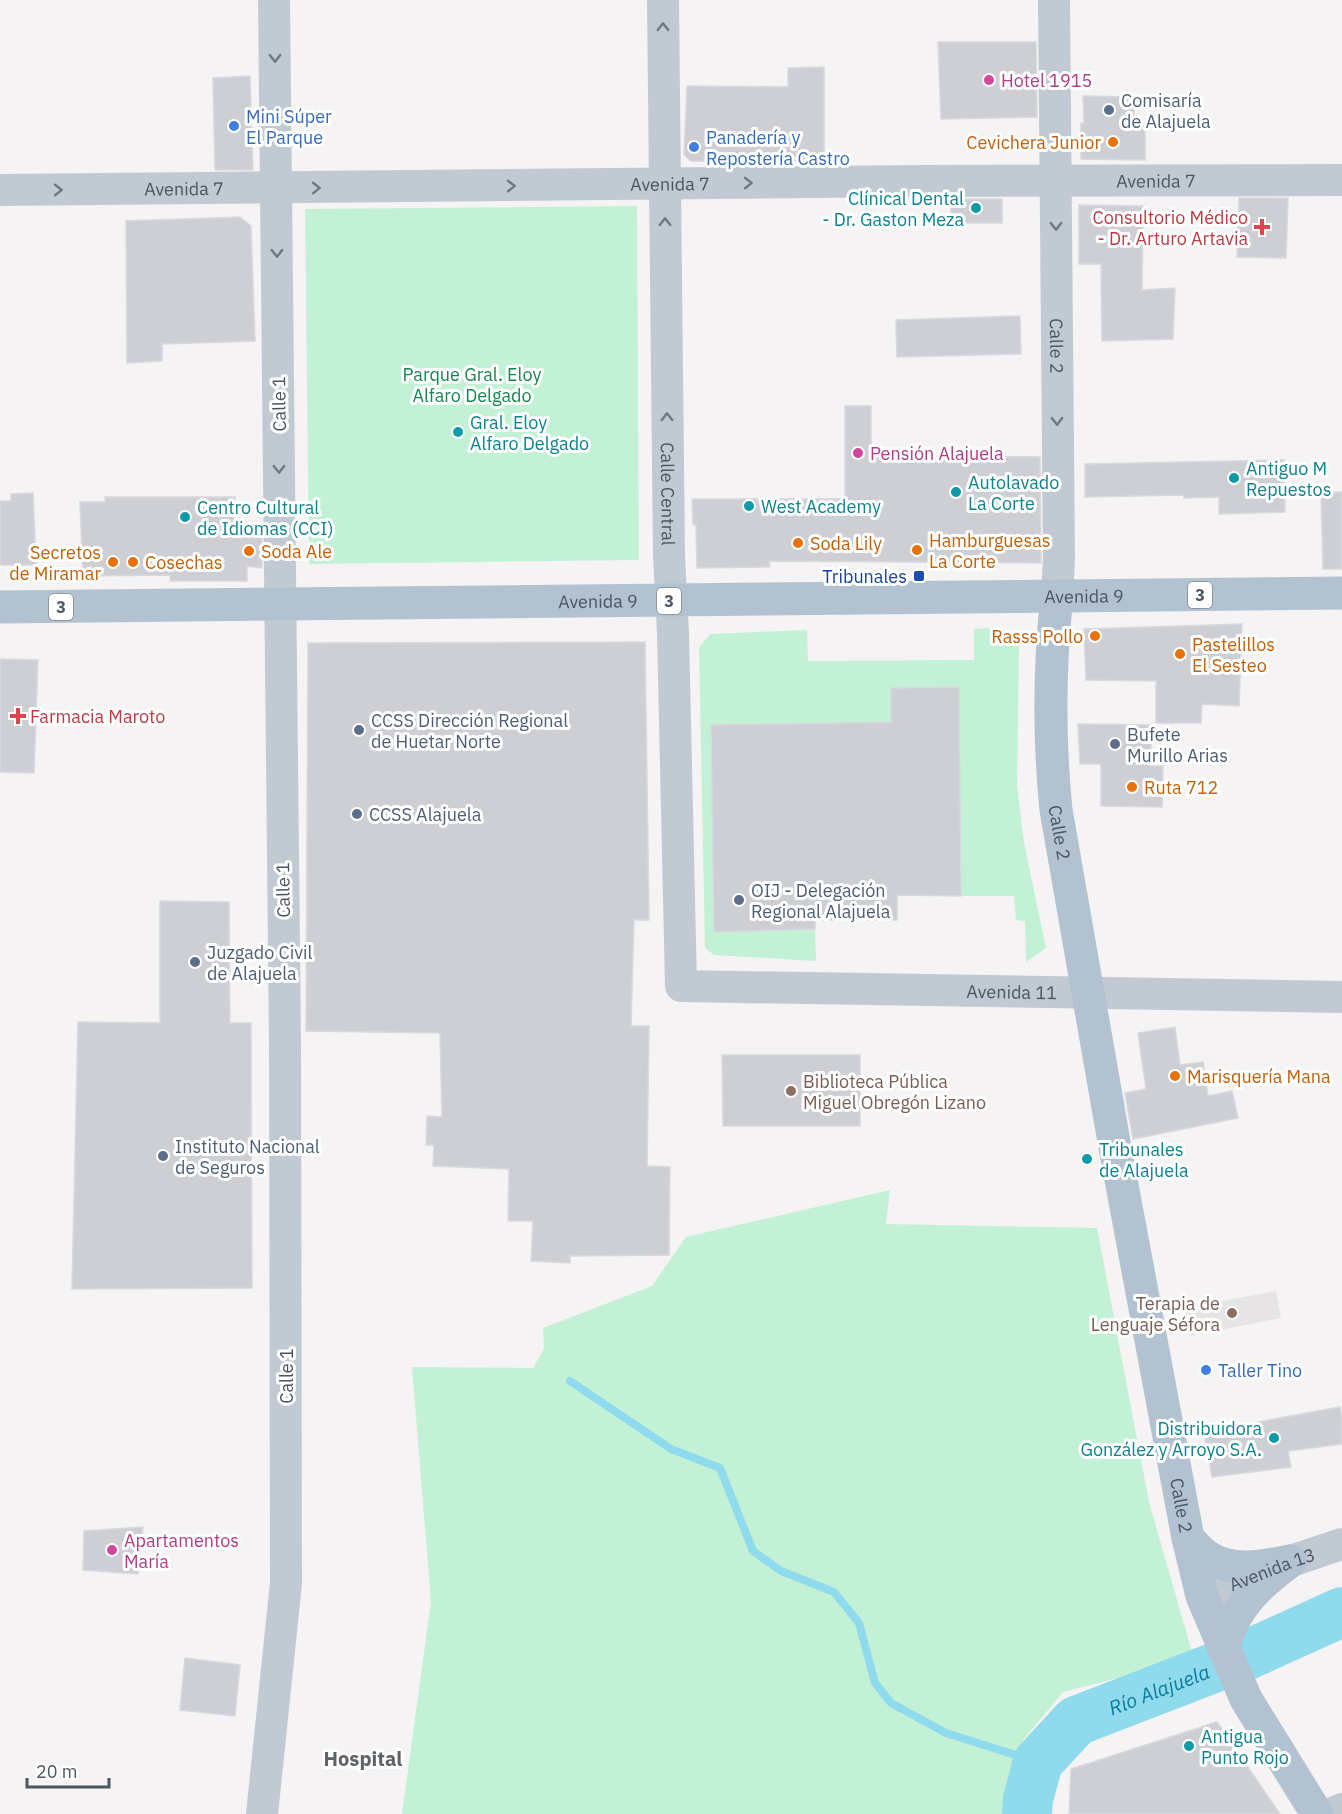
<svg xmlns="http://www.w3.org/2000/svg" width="1342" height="1814" font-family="'IBM Plex Sans',sans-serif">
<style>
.education{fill:#e6e4e5}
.green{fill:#c3f1d5}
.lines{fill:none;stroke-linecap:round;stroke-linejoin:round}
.stream{stroke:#90daee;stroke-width:8}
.river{stroke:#90daee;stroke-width:50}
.building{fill:#cdcfd5;stroke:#d7d9de;stroke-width:1.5}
.minor{stroke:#c1cad2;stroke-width:32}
.major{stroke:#b3c2d1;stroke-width:33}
.oneway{stroke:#6e7983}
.hotel-dot{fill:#d1479c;stroke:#fff;stroke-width:2}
.service-dot{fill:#5c6f8a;stroke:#fff;stroke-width:2}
.shop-dot{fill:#3f7fe0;stroke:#fff;stroke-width:2}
.food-dot{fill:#e8710a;stroke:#fff;stroke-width:2}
.culture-dot{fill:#0f9aa8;stroke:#fff;stroke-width:2}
.health-dot{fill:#e0444e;stroke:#fff;stroke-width:2}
.transit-dot{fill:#1a4fb4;stroke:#fff;stroke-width:2}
.education-dot{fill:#8d6e63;stroke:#fff;stroke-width:2}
.labels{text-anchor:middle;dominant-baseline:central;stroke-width:6;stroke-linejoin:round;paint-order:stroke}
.shield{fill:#fff;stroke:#808990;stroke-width:1.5}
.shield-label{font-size:16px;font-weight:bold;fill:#4a5661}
.hotel-label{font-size:18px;fill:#b23c85;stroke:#fff;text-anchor:start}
.service-label{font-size:18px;fill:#4e5e75;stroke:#fff;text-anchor:start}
.shop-label{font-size:18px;fill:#366cbe;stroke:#fff;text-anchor:start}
.food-label{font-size:18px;fill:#c56008;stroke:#fff;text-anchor:start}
.street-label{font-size:18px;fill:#4a5661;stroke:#fff}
.culture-label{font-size:18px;fill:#0d838f;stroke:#fff;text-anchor:start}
.health-label{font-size:18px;fill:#be3a42;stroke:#fff;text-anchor:end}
.park-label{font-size:18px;fill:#17864f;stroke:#fff}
.transit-label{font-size:18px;fill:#164399;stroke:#fff;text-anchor:end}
.education-label{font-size:18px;fill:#785e54;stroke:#fff;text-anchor:start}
.water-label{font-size:20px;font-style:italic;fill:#0c7c9b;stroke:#fff}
.neighbourhood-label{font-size:20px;font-weight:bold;fill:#5f6368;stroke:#fff}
</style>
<rect width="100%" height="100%" fill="#f5f3f3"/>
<path class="education" d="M1276,1291L1281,1318L1189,1336L1183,1308Z"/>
<path class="green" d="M637,206L639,560L309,564L305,209Z
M1000,627L1019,646L1017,785L1024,843L1046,948L1026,962L1025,921L1016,920L1014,896H960L958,687L891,688V722L711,725L714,932L815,929L816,961L714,955L705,948L699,648L710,634L807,630L808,661L974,660V629Z
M890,1190L886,1224L1097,1228L1149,1502L1194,1659L1063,1692L1023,1740L1011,1814H402L431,1602L412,1367L533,1368L544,1349L543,1328L652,1286L686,1237Z"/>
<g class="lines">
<path class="stream" d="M570,1381L671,1449L720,1468L753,1551L781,1571L834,1592L859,1623L875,1683L891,1703L946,1733L1038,1762"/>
<path class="river" id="s1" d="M1027,1814L1028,1799L1038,1762L1076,1721L1247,1655L1342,1612"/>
</g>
<path class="building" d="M938,42H1036L1037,117L941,119Z
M824,67V162L691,161L684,155L687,86L788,87V68Z
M250,76L253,170H215L213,78Z
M1083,96L1134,97V124H1145V160L1081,159V123H1084Z
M1239,198H1288L1286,258L1237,257Z
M951,199H1002V223H951Z
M1079,205L1143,206L1142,290L1175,288L1173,339L1102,341L1101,264H1079Z
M240,217L251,226L255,341L162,344V361L127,363L126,221Z
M1020,316L1021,354L897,357L896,320Z
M845,406H871V456L1040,457L1041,563L769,561L770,567L697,568L696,525H693L692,499H845Z
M1284,460L1285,512L1219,514V497L1184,498V495L1085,497V464Z
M1342,492V569H1323L1321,493Z
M33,493L36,565H0V501H11V494Z
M105,497H235L234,536H262V568L247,566V581H170V575L83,576L80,502H105Z
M1242,624L1239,706L1202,704L1201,723H1156V681L1086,680L1084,629Z
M645,642L649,920H634L631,1026H649L647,1166L670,1167L669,1255L570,1256V1263L531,1261L533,1221H508L509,1169L433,1166L434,1145H426L427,1116L442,1117L440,1033L306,1031L308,643Z
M0,659L38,660L34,773L0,772Z
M959,687L961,896L897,895V920H815V929L714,932L711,725L891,722V688Z
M1078,724L1152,725L1150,766H1163L1162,807L1101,806V764H1080Z
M160,901L229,902L230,1023H251L252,1288L72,1289L78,1022L160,1023Z
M1175,1027L1180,1065L1203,1062L1208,1096L1232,1091L1238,1118L1133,1139L1125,1093L1146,1089L1138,1033Z
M722,1055H860V1126H723Z
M1340,1407L1342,1420V1444L1288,1451L1291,1467L1212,1477L1204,1432Z
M143,1527L138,1574L83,1570L84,1531Z
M185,1658L240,1665L235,1716L180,1710Z
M1217,1722L1280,1814H1069L1071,1769Z"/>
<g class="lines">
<g class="minor">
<path id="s2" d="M663,0L669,556L673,633L681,986L1342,997"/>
<path id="s3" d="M1054,0L1059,558L1057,596"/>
<path id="s4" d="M0,190L921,181L1342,180"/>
<path id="s5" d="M1202,1596L1291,1561L1342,1544"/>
<path d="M262,1814L286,1583L285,1045L274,0"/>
<path d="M1330,1814L1342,1809"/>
</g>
<g class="major">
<path id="s6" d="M1057,596C1049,668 1049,739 1056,810L1116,1153L1188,1538L1202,1596L1246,1699L1317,1814"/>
<path id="s7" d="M0,607L1342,593"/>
<path d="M1188,1538C1193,1543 1198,1550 1205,1555C1229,1573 1262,1567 1289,1561"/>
<path d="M1223,1648C1234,1607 1258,1585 1291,1561"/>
</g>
</g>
<defs><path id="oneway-chevron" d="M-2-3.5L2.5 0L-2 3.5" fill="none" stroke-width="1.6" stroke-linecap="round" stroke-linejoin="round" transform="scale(1.5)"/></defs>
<g class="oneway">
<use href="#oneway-chevron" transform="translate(663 27) rotate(-90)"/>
<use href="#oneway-chevron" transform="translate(275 58) rotate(89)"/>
<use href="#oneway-chevron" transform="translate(748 183) rotate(-1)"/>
<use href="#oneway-chevron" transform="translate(511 186) rotate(-1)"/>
<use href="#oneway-chevron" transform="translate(316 188) rotate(-1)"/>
<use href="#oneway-chevron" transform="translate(58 190)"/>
<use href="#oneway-chevron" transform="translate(665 222) rotate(-91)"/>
<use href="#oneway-chevron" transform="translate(1056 226) rotate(89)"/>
<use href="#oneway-chevron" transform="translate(277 253) rotate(89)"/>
<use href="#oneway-chevron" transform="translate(667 417) rotate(-91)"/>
<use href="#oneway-chevron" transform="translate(1057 421) rotate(89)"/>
<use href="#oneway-chevron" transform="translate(279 469) rotate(89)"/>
</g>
<g class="hotel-dot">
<circle cx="989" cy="80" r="6"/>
<circle cx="858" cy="453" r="6"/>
<circle cx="112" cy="1550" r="6"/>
</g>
<g class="service-dot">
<circle cx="1109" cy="110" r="6"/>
<circle cx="359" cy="730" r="6"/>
<circle cx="1115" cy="744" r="6"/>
<circle cx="357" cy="814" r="6"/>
<circle cx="739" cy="900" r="6"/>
<circle cx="195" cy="962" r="6"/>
<circle cx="163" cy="1156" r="6"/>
</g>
<g class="shop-dot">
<circle cx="234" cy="126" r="6"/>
<circle cx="694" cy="147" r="6"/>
<circle cx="1206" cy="1370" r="6"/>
</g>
<g class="food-dot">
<circle cx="1113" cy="142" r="6"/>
<circle cx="798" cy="543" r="6"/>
<circle cx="917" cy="550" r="6"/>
<circle cx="249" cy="551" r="6"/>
<circle cx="113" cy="562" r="6"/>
<circle cx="133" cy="562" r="6"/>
<circle cx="1095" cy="636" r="6"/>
<circle cx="1180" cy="654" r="6"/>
<circle cx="1132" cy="787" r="6"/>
<circle cx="1175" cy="1076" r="6"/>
</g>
<g class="culture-dot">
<circle cx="976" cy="208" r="6"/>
<circle cx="458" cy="432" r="6"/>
<circle cx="1234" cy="478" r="6"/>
<circle cx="956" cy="492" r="6"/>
<circle cx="749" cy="506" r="6"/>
<circle cx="185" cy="517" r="6"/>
<circle cx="1087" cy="1159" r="6"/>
<circle cx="1274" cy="1438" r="6"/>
<circle cx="1189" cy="1746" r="6"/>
</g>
<g class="health-dot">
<path d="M1259 218h6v6h6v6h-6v6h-6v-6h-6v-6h6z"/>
<path d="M15 707h6v6h6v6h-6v6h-6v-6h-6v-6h6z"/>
</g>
<rect class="transit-dot" x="913" y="570" width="12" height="12" rx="3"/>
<g class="education-dot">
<circle cx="791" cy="1091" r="6"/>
<circle cx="1232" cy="1313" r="6"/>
</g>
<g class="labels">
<g class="shield">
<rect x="1188" y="582" width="24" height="26" rx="4.5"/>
<rect x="657" y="588" width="24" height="26" rx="4.5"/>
<rect x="49" y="594" width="24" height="26" rx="4.5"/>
</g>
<g class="shield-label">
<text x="1200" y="595">3</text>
<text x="669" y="601">3</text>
<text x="61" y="607">3</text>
</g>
<g class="hotel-label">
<text x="1001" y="80">Hotel 1915</text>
<text x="870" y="453">Pensión Alajuela</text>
<text x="124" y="1540">Apartamentos<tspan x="124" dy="21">María</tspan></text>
</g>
<g class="service-label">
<text x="1121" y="100">Comisaría<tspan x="1121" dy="21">de Alajuela</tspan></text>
<text x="371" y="720">CCSS Dirección Regional<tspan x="371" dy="21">de Huetar Norte</tspan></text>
<text x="1127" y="734">Bufete<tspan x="1127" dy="21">Murillo Arias</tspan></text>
<text x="369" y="814">CCSS Alajuela</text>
<text x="751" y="890">OIJ - Delegación<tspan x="751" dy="21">Regional Alajuela</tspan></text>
<text x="207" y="952">Juzgado Civil<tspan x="207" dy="21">de Alajuela</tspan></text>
<text x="175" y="1146">Instituto Nacional<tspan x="175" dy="21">de Seguros</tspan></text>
</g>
<g class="shop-label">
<text x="246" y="116">Mini Súper<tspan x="246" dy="21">El Parque</tspan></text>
<text x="706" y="137">Panadería y<tspan x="706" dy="21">Repostería Castro</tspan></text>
<text x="1218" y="1370">Taller Tino</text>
</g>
<g class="food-label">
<text x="1101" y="142" text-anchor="end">Cevichera Junior</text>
<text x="929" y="540">Hamburguesas<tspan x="929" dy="21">La Corte</tspan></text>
<text x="810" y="543">Soda Lily</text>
<text x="261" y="551">Soda Ale</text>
<text x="101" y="552" text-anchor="end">Secretos<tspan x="101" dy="21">de Miramar</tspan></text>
<text x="145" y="562">Cosechas</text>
<text x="1083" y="636" text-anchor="end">Rasss Pollo</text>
<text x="1192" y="644">Pastelillos<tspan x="1192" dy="21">El Sesteo</tspan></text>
<text x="1144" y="787">Ruta 712</text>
<text x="1187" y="1076">Marisquería Mana</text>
</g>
<g class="street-label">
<text stroke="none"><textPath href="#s4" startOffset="1156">Avenida 7</textPath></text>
<text stroke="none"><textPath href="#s4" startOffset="670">Avenida 7</textPath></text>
<text stroke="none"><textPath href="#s4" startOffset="184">Avenida 7</textPath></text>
<text stroke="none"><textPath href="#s3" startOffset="346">Calle 2</textPath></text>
<text transform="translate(279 404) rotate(-91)">Calle 1</text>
<text stroke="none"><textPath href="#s2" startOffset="494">Calle Central</textPath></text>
<text stroke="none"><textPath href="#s7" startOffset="1084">Avenida 9</textPath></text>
<text stroke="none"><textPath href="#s7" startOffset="598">Avenida 9</textPath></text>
<text stroke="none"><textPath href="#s6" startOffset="237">Calle 2</textPath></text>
<text transform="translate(283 890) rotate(-91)">Calle 1</text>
<text stroke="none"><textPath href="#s2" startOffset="1317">Avenida 11</textPath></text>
<text transform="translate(286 1376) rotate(-90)">Calle 1</text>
<text stroke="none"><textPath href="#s6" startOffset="921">Calle 2</textPath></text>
<text stroke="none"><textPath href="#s5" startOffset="75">Avenida 13</textPath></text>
</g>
<g class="culture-label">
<text x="964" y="198" text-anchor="end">Clínical Dental<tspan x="964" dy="21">- Dr. Gaston Meza</tspan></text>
<text x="470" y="422">Gral. Eloy<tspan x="470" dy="21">Alfaro Delgado</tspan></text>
<text x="1246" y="468">Antiguo M<tspan x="1246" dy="21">Repuestos</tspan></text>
<text x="968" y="482">Autolavado<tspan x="968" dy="21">La Corte</tspan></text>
<text x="761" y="506">West Academy</text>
<text x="197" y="507">Centro Cultural<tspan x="197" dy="21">de Idiomas (CCI)</tspan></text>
<text x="1099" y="1149">Tribunales<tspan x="1099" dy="21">de Alajuela</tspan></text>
<text x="1262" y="1428" text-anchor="end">Distribuidora<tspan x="1262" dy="21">González y Arroyo S.A.</tspan></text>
<text x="1201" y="1736">Antigua<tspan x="1201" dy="21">Punto Rojo</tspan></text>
</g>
<g class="health-label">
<text x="1248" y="217">Consultorio Médico<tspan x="1248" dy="21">- Dr. Arturo Artavia</tspan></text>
<text x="30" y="716" text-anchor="start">Farmacia Maroto</text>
</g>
<g class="park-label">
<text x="472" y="374">Parque Gral. Eloy<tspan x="472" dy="21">Alfaro Delgado</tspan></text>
</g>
<g class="transit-label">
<text x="907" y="576">Tribunales</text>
</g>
<g class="education-label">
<text x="803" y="1081">Biblioteca Pública<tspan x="803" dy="21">Miguel Obregón Lizano</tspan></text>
<text x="1220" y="1303" text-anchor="end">Terapia de<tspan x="1220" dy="21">Lenguaje Séfora</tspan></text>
</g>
<g class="water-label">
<text stroke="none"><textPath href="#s1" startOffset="198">Río Alajuela</textPath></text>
</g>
<g class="neighbourhood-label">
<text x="363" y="1758">Hospital</text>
</g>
</g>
<path d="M27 1778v9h82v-9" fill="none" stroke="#4a5661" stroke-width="3"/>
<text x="36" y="1778" font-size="18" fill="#4a5661" stroke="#ffffff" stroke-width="4.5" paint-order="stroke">20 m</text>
</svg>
